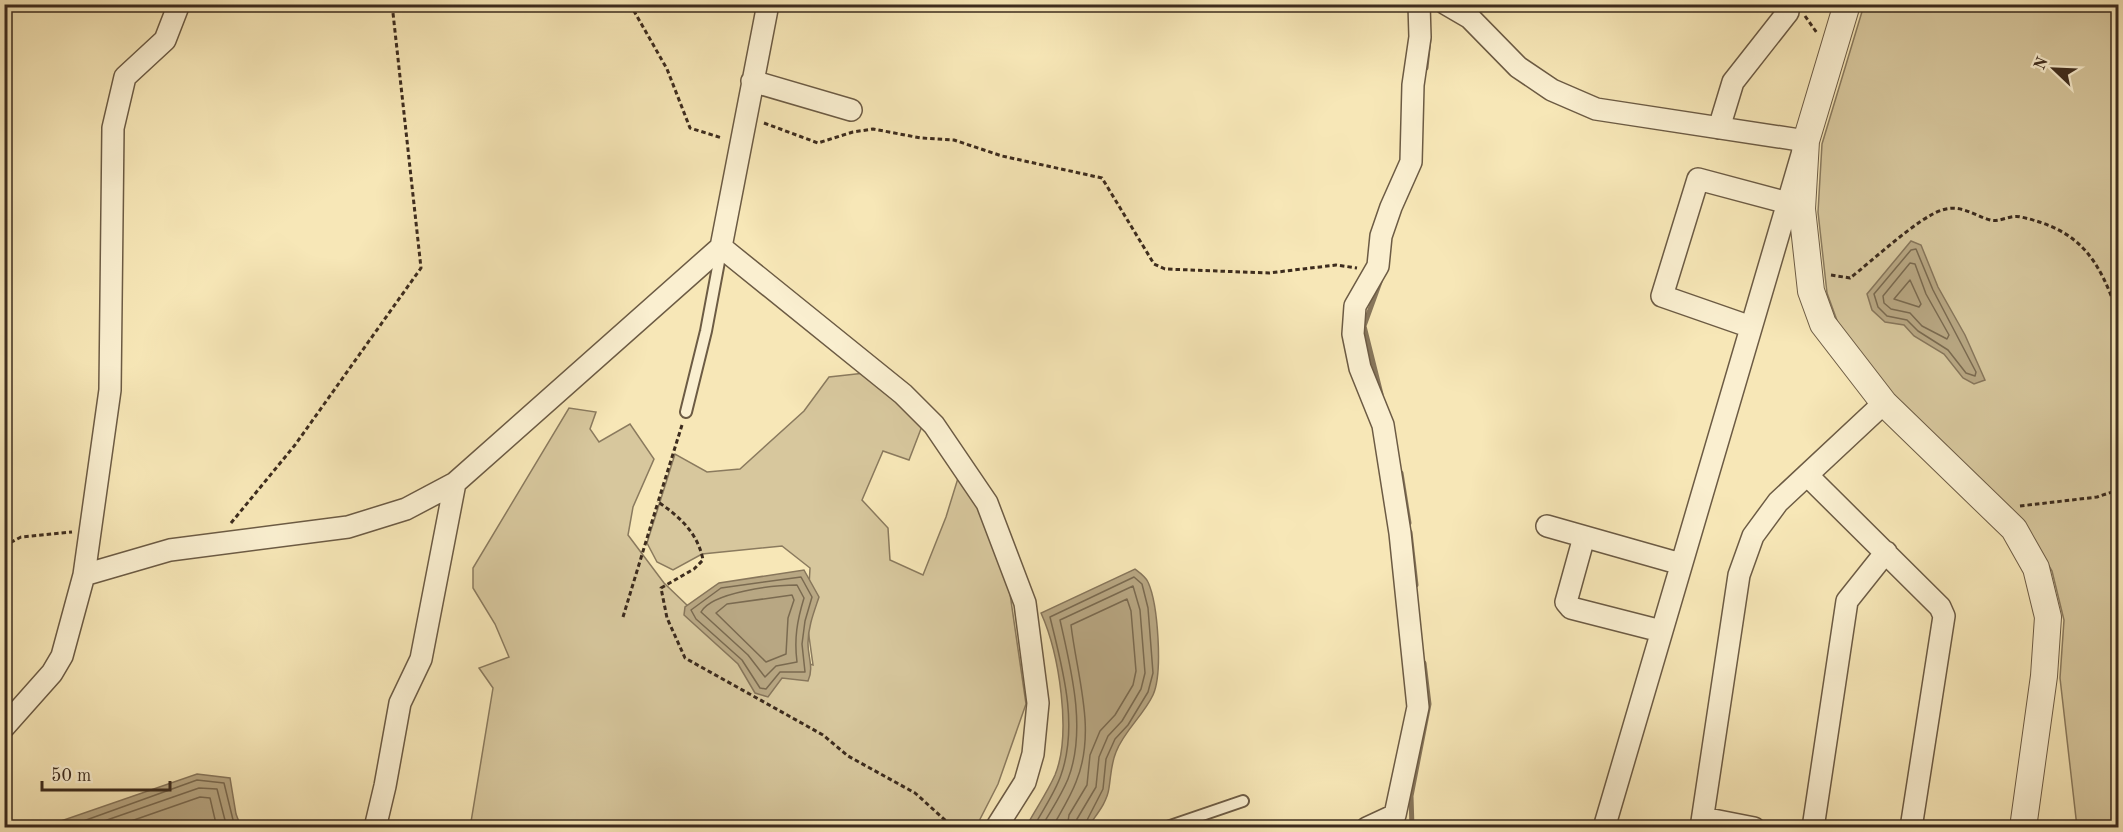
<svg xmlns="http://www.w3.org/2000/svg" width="2123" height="832" font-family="'Old Standard TT',serif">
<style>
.green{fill:#d7c79d;stroke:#8a7a5e;stroke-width:1.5}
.water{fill:#b8a783;stroke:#87765b;stroke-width:1.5}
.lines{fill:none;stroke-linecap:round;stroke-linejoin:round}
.shore{stroke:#7a6a50;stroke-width:1.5}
.stream{stroke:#87765b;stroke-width:5}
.service-casing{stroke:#6c5b44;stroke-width:14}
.minor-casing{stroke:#6c5b44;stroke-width:24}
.tertiary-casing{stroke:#6c5b44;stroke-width:28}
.path{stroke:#3d2c1e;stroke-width:3;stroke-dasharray:4.5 3;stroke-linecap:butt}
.service{stroke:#faefd0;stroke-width:10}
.minor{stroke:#faefd0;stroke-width:21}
.tertiary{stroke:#faefd0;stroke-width:26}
</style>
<rect width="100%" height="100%" fill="#f7e7b7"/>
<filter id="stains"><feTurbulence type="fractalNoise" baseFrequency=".00333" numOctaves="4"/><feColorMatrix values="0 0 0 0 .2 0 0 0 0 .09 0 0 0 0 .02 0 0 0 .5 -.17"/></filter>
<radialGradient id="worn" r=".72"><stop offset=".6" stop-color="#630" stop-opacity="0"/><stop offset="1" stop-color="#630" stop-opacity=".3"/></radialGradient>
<path class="green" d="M1864,5H2118V827H2077L2060,678L2064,620L2052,571L2029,532L1900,405L1839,326L1827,293L1818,212L1822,144Z
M874,372L924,421L909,460L883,451L862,500L888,528L890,560L923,575L946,517L963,462L994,541L1010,594L1026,704L998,784L976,827L470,828L493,688L479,668L509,657L495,624L473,588V568L569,408L596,412L590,429L599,442L630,424L654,459L633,507L628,535L664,583L739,655L781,656L813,665L807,622L810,568L782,546L702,554L673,570L657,562L647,543L675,454L707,472L740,469L804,411L829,377Z"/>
<path class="water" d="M1911,241L1921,245L1938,287L1965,335L1985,380L1974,384L1963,378L1944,354L1914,336L1904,325L1885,322L1872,310L1867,294Z
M1135,569C1139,572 1146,577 1148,582C1158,604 1163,673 1153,695C1143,716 1124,731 1116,752C1111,764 1111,775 1109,788C1107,803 1096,815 1088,827H1026C1035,810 1047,793 1055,775C1072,734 1059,653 1041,613Z
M804,570L819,597C814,612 808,627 808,643C808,657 814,668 808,681L782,678L768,697L755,693L738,664L684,615L685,607L719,583Z
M197,774L230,778L236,814L241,827H59L58,822Z"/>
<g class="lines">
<path class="shore" d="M1916,249L1933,290L1976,372L1975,376L1966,373L1948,350L1918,331L1907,320L1887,316L1878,307L1874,294L1911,250Z
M1910,263L1915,264L1926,294L1949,335L1947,339L1922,326L1910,313L1891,309L1884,303L1883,296Z
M1910,280L1921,304L1919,307L1894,299Z
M801,577L812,597L805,621L802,644L805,672H780L766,689L760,688L742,660L696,619L691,610L721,588Z
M797,585L804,598C797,621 794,639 797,662L776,666L765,677L748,655L701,612C712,592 775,585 797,585Z
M792,595L794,600L788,618L786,654L766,662L716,613L727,604Z
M64,828L197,780L224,783L235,828
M84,828L199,788L217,789L227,828
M111,828L200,797L210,798L217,828
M1033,828C1042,811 1055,793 1061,775C1079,724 1062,667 1050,617L1134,577L1142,584L1148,608L1153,673L1148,692L1128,725L1115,739L1106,759L1103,789L1083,828
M1041,828C1050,812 1061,796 1068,779C1087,730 1071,669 1060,620L1133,586L1140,610L1145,673L1141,689L1122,721L1108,736L1099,757L1096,787L1077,819L1076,828
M1052,828C1060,813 1070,798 1076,782C1097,731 1077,677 1071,625L1127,599L1131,611L1136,671L1133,685L1115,715L1100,731L1090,755L1087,785L1069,815L1067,828"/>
<path class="stream" d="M1426,68L1429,39
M1380,282L1364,326L1381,394
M1401,473L1409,523
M1410,532L1416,585
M1412,828L1411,796L1429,704L1424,663"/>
<g class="service-casing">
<path id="service" d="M686,412L706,331L721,251
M1164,828L1243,801"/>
</g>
<g class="minor-casing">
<path id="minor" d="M1446,4L1470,18L1518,67L1552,90L1596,109L1806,141L1604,828
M752,81L851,110
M1719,128L1733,82L1788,12
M721,247L903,394L934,425L987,503L1025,603L1038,703L1033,754L1025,782L996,828
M1751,327L1662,296L1698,179L1788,203
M1808,476L1940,607L1944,616L1911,828
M1547,526L1681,564
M1584,537L1566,602L1571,608L1661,631
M84,575L170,550L348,527L406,509L455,483L721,247L768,4
M4,727L52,673L62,656L84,575L110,390L113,128L125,77L165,40L179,4
M1703,818L1754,828
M375,828L385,786L400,703L421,659L455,483
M1367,828L1395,815L1418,707L1400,533L1383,425L1360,368L1353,334L1355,306L1378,266L1381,236L1391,207L1411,162L1413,85L1420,37L1419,4
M1701,828L1739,575L1753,536L1778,502L1884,403
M1813,828L1847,601L1886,552"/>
</g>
<g class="tertiary-casing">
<path id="tertiary" d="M1847,4L1806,141L1802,209L1811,291L1823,324L1884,403L2014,529L2036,568L2048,617L2044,676L2023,828"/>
</g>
<path class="path" d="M630,4L667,69L690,128L722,138
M1805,16L1817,33
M764,123L818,143L853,132L873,129L921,138L954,140L1002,156L1102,178L1154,264L1165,269L1269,273L1336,265L1357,268
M1831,275L1850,278C1871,262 1919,217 1942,210C1961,204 1973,215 1990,220C1999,223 2011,214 2021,217C2081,230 2099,260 2118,314
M682,425L658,502C679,516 698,533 703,560L694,569L661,588L667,618L685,658L823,735L848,756L915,793L954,828
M2020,506L2097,497L2118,490
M231,523L295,445L421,268L392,4
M4,546L21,537L72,532
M623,617L658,502"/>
<use href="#service" class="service"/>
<use href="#minor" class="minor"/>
<use href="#tertiary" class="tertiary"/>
</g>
<rect width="2123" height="832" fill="none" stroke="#f7e7b7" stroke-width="24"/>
<rect x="6" y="6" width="2111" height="820" fill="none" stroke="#3d2c1e" stroke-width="3"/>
<rect x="12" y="12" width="2099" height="808" fill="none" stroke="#3d2c1e" stroke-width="1.5"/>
<g transform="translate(2054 69) rotate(293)" stroke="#faefd0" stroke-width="4.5" paint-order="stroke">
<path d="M0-4.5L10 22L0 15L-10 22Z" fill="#3d2c1e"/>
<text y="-9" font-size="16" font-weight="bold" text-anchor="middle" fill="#3d2c1e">N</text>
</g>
<path d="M42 781v9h128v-9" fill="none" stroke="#3d2c1e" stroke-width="3"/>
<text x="51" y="781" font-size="18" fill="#3d2c1e" stroke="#faefd0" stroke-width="4.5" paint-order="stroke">50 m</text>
<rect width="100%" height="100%" filter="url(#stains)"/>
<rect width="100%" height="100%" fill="url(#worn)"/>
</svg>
